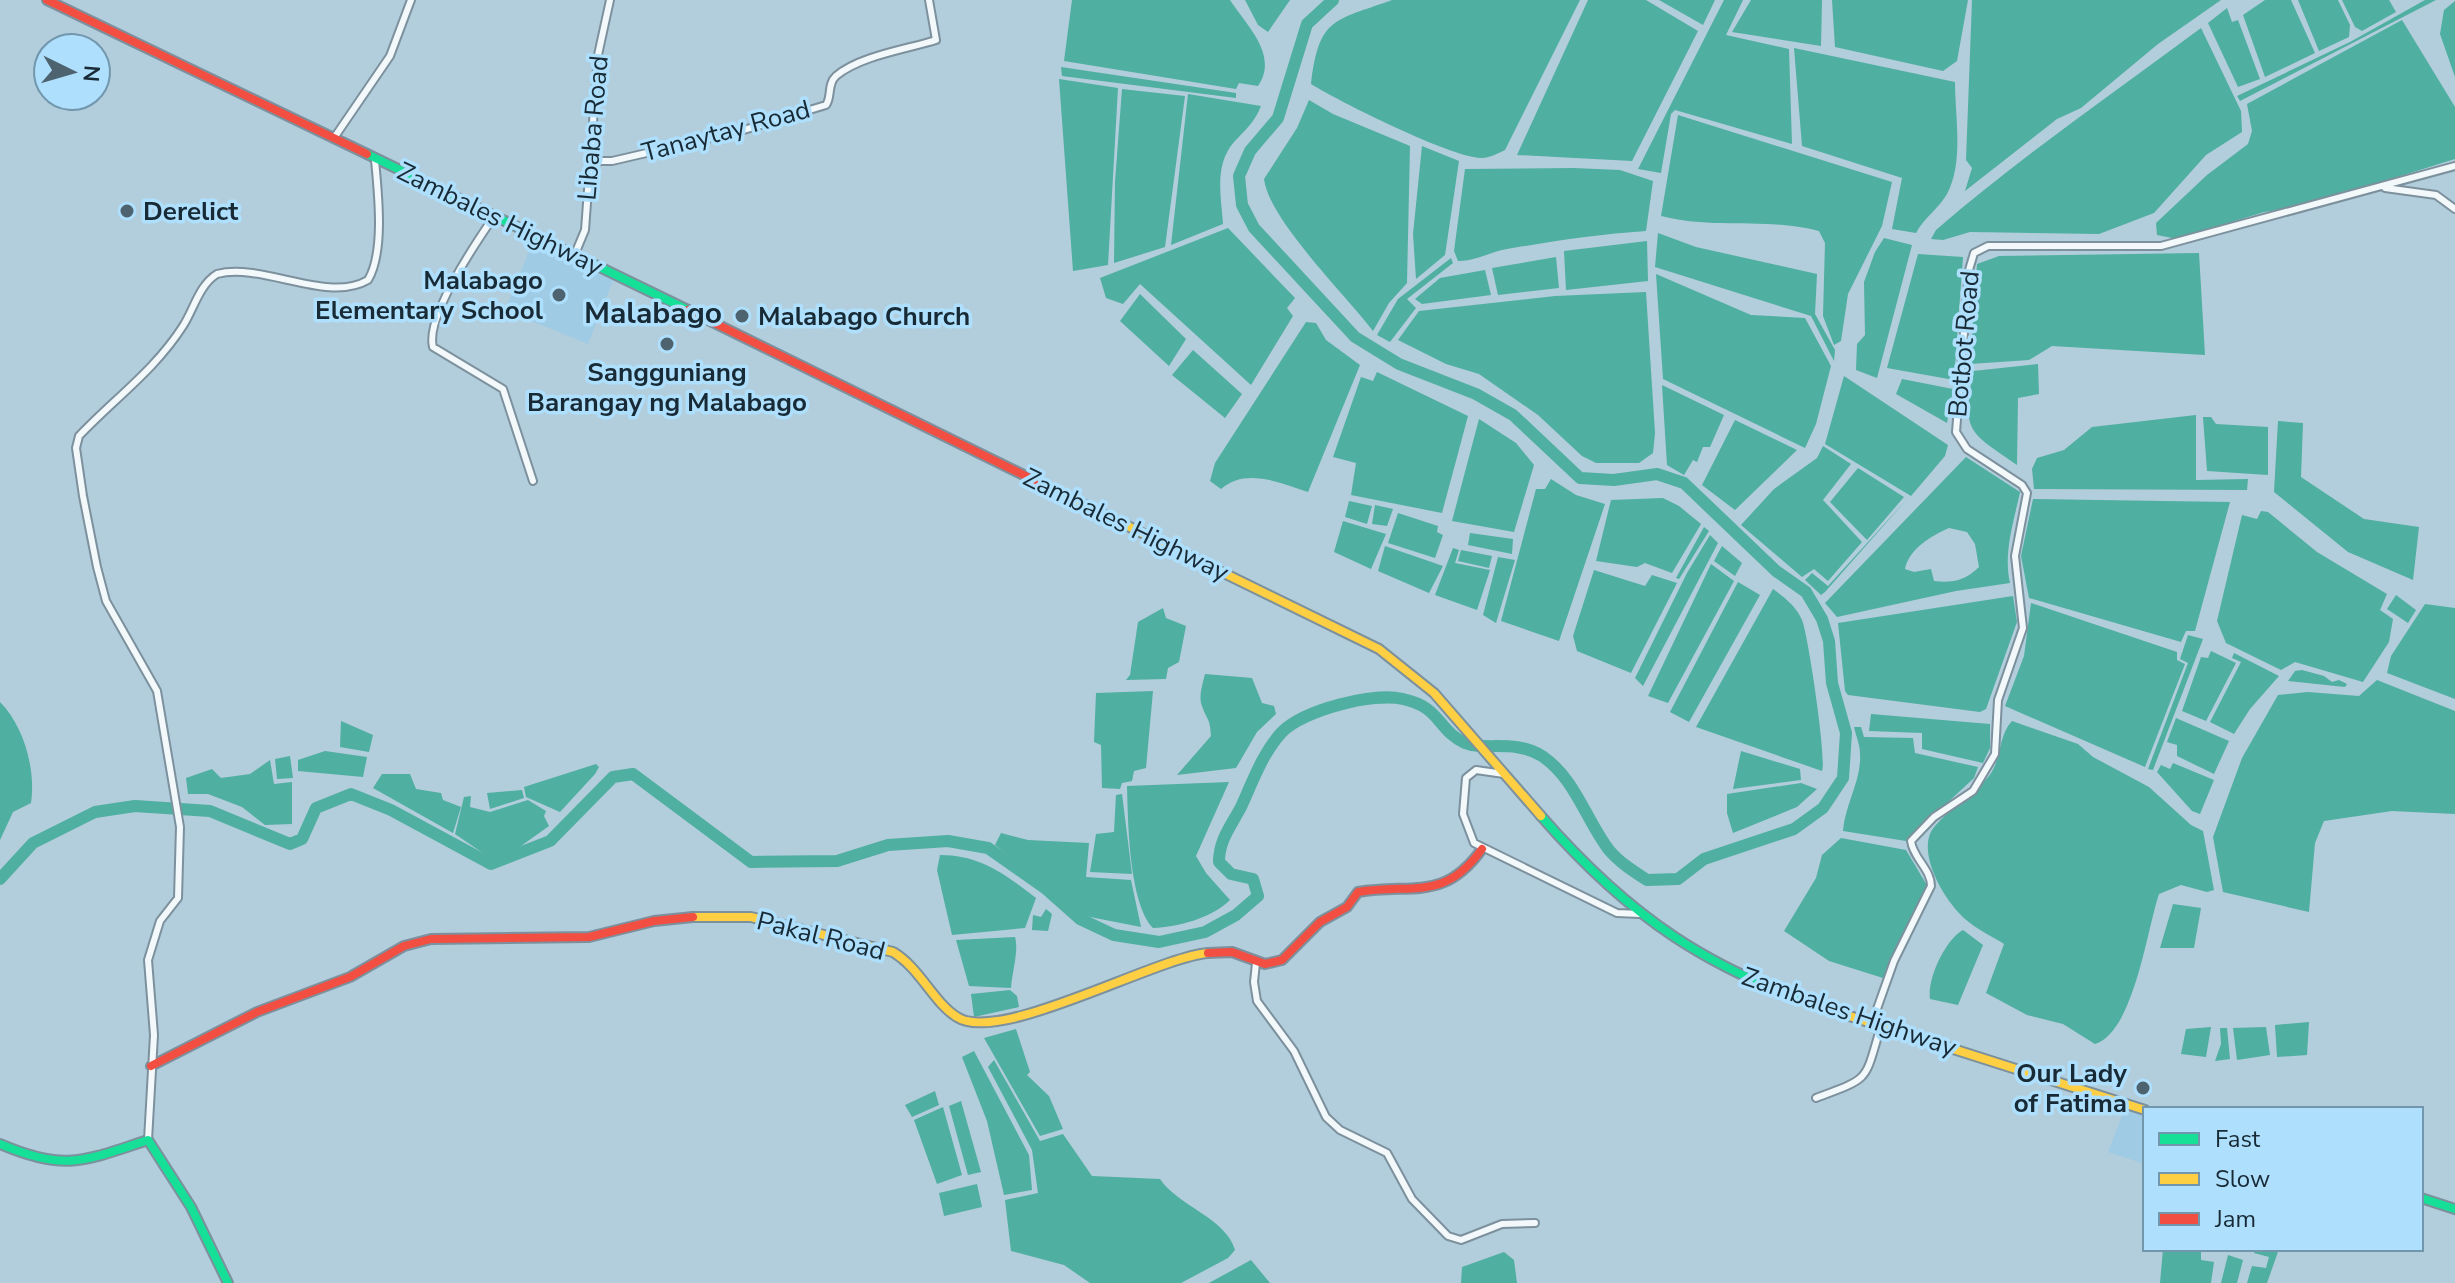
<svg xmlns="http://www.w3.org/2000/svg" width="2455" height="1283" font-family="'Nunito Sans',sans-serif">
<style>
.built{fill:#9fcbe4}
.water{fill:#4fafa0;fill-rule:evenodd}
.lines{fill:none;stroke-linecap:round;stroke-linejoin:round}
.river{stroke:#4fafa0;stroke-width:12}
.street-casing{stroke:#7c919d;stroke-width:10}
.fast-casing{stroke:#7c919d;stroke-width:12}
.slow-casing{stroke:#7c919d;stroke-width:12}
.jam-casing{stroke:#7c919d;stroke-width:12}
.street{stroke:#f3f8fa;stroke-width:6}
.fast{stroke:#16e098;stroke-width:8}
.slow{stroke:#ffcf43;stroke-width:8}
.jam{stroke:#f24e42;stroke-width:8}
.poi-dot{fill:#4d636f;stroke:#aedffc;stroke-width:3}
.labels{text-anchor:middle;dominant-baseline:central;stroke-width:7;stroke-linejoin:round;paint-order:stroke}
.street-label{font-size:26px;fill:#172a35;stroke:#aedffc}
.poi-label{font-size:26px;font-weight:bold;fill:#172a35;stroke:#aedffc;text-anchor:start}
.quarter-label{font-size:30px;font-weight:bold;fill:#172a35;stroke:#aedffc}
</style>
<rect width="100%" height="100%" fill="#b2cddc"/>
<path class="built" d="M532,244L613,280L588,344L505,310Z
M2125,1108L2145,1115V1164L2108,1152Z"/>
<path class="water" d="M1072,0H1230C1247,26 1279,55 1258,86L1239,83L1236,89L1064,61Z
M1245,0H1290L1268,32L1258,25Z
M1392,0H1580L1505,150C1499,153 1489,158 1482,158C1454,159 1338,101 1311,84C1319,17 1334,21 1392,0Z
M1588,0H1646L1698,31L1632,161L1517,155Z
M1659,0H1715L1703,25Z
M1724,0H1743L1726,35L1789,49L1792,144L1675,110L1671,114L1661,173L1638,169Z
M1751,0H1822L1821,46L1732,32Z
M1832,0H1968L1957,61L1943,71L1835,47Z
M1972,0H2221L2158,44L2081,108L2057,119L1965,191L1972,168L1966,160Z
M2265,0H2291L2315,53L2265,77L2243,15Z
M2298,0H2338L2350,25L2349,37L2319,51Z
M2342,0H2389L2396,12L2362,31L2355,27Z
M2425,0H2436L2240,101L2237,96L2350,42Z
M2455,1V77L2440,34L2444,10Z
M2227,8L2232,22L2238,20L2260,79L2238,87L2208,23Z
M2402,20L2455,107V159L2301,207L2264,212L2177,239L2157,235L2156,223L2207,175L2248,144L2252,131L2247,104Z
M2201,28L2241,111L2242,132L2206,155L2154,213L2099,234L1970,232L1943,240L1931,239L1936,230C2020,157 2111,95 2201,28Z
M1794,48L1955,82C1955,117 1964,162 1947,194C1939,208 1924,218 1916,233L1892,229L1902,178L1802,146Z
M1061,67L1236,93V98L1062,76Z
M1059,79L1118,88L1108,265L1073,271Z
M1122,89L1185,96L1165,247L1114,263L1115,182Z
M1188,94L1261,106C1254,123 1246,129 1234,142C1214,165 1221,196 1223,224L1171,245Z
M1309,100L1333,114L1410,146L1407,283L1389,303L1373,331C1345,294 1269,220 1264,179L1297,128Z
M1678,115L1892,182L1882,226L1848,294L1841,341L1834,345L1823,316L1825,243L1819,231C1765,217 1717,230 1661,216Z
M1422,146L1459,161L1445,255L1416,279L1413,234Z
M1573,168L1620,170L1653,181L1646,231C1599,234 1554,241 1507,249C1490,252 1476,261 1458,261L1454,251L1465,169Z
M1228,228L1295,298L1287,308L1293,316L1251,385L1140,284L1123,304L1106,298L1100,278Z
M1658,233L1696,247L1817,274L1815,314L1835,350L1834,361L1811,316L1655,267Z
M1884,238L1912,245L1877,378L1856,370L1857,344L1865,335L1864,282L1875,252Z
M1647,241L1648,281L1566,290L1564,251Z
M2199,253L2205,355L2052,346L2029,360L1970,364L1977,264L1999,256Z
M1918,254L1963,257L1954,380L1887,368Z
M1556,257L1559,288L1498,295L1492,268Z
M1451,258L1453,263L1407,299L1416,308L1390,342L1377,335L1398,299Z
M1485,270L1491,295L1422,304L1415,299L1440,278Z
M1656,274L1751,315L1805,318L1831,366L1816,424L1805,448L1663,379Z
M1646,292L1655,433L1653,453L1639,463H1596L1582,456L1538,415L1479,374L1446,364L1398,340L1419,311L1555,296Z
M1140,294L1186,339L1169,366L1120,321Z
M1306,322L1316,323L1326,340L1360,365L1308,492C1280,483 1246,467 1221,489L1210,481L1215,463Z
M1193,350L1242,394L1225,418L1172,375Z
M2038,364L2039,394L2018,398L2017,465C1966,430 1963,432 1973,371Z
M1377,372L1468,416L1442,513L1351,495L1356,463L1333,457L1361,377L1373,381Z
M1844,376L1948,445L1945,456L1911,496L1825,444Z
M1902,379L1953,389L1947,423L1896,394Z
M1662,385L1724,415L1710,447H1703L1697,462L1693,460L1684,475L1667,465Z
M2196,415V480L2248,479L2247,490L2034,489L2032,469L2037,458L2064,450L2092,427Z
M2203,417H2211L2216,424L2268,427V475L2207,471Z
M1479,419L1516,443L1534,465L1514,532L1452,521Z
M1735,420L1797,450L1735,510L1702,485Z
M2278,421L2303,423L2301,477L2364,519L2419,527L2413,580L2348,552L2274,492Z
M1823,446L1851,464L1823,500L1862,542L1828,581L1814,569L1802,577L1741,525L1774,489L1817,458Z
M1966,457L2020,492C2014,521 2003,553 2010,583L1956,591L1837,617L1825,603ZM1949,528L1967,532L1975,544L1979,567C1965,581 1952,583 1934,581L1931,569L1914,572L1905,569C1909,549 1931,536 1949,528Z
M1858,468L1904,497L1867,540L1830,502Z
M1551,479L1576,495L1605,504L1559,641L1501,621L1536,489H1545Z
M1663,498L1679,506L1701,524L1672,573L1645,563L1637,567L1596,561L1611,500Z
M1908,498L1825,592L1821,595L1805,580L1812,573L1828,586Z
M2033,499L2230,502L2195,631H2186L2181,642L2029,598L2021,556Z
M1349,501L1372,506L1367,524L1345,517Z
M1375,505L1393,509L1387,526L1372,524Z
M2261,511L2268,512L2317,552L2387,594L2380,610L2393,619L2389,642L2363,682L2295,662L2281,670L2226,643L2217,621L2242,515L2257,519Z
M1398,513L1438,526L1437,532L1443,535L1435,558L1388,543Z
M1343,521L1386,534L1371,569L1334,552Z
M1704,527L1709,531L1679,579L1676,578Z
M1470,533L1513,539L1512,554L1468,545Z
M1710,535L1718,543L1643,686L1635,678L1687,573Z
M1385,546L1443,566L1429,593L1378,571Z
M1722,546L1742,563L1735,576L1714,561Z
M1453,548L1459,550L1455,563L1490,570L1477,610L1435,595Z
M1461,550L1492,556L1489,568L1458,561Z
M1498,557L1515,560L1496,623L1483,615Z
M1711,564L1734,581L1668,703L1648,696Z
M1594,570L1645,586L1652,575L1677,583L1631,673L1577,651L1573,636Z
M1738,582L1760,595L1689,722L1670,712Z
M1773,589C1784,597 1796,606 1802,620C1808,634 1827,761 1822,771L1696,727Z
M2396,595L2416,610L2408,623L2387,609Z
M2013,596L2017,622L1986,709L1980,712L1848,695L1845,691L1838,623Z
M2031,603L2177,652V660L2185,664L2145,767L2005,706L2024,656Z
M2425,604L2455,608V699L2387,673L2391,656Z
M1163,608L1166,618L1186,626L1179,662L1168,668L1166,679L1126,680L1130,675L1138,622Z
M2188,635L2203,639L2153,770L2148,769L2188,663L2180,659Z
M2211,651L2236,663L2206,721L2182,711L2201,657L2208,658Z
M2234,653L2279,676L2250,709L2234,734L2210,722L2241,662L2232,658Z
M2302,670L2324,676L2332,682L2339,680L2347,684L2345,687L2288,681L2295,671Z
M1205,674L1252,678L1262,703L1274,706L1276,714L1257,732L1236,768L1177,775L1211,736C1210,717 1207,721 1202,706C1198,697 1203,683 1205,674Z
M2377,680L2455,711V814L2392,811L2324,821L2315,843L2309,912L2223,892L2213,837L2242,758L2278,695L2308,692L2359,696Z
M1153,691L1146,768L1134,771L1132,781L1122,783L1120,789L1102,788L1101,745L1094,742L1096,693Z
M0,702C24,726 36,770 31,803L13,812L0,840Z
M1871,714L1990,724V748L1983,763L1922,749V733L1869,731Z
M2176,718L2229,741L2214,774L2177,756V745L2167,742Z
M341,721L373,735L369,752L340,747Z
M2012,721L2078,744L2093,757L2149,787L2191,825L2203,831L2214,890L2207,892L2181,885L2159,894C2147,929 2134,1032 2095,1044L2063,1024L2027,1015L1986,993L2004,944C1990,935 1970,926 1959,913C1941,894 1915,848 1935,826C1951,807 1973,796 1989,776C2002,759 1998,736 2012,721Z
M1854,727H1861L1864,737L1913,738L1915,753L1978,767L1974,778L1906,841L1843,831C1845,804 1862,780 1860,753C1860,745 1856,736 1854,727Z
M325,751L367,757L363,777L298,771V760Z
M1741,751L1800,769L1801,780L1733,789Z
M290,756L293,778L277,779L275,759Z
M270,760L274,784L292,782V824L265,825L242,807L208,794H188L186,778L212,769L221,778L250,774Z
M2173,763L2214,780L2200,814L2192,811L2157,772L2161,765L2170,769Z
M596,764L599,767L595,774L560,812L526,797L524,787Z
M382,774H410L416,789L441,793L443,800L461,807L453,833L373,788Z
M1229,782L1196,856L1206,873L1230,900C1212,918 1178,927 1153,928C1129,903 1128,822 1127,786Z
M1801,783L1817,789L1797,807L1733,833L1727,813V794Z
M522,790L524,798L490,809L487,793Z
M1122,794L1132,874L1090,872L1096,834L1114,832L1116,795Z
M471,796L470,807L490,812L528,800L546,811L544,816L549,826L507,856L493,860L455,834L464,797Z
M1001,833L1028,840L1089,843L1086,877L1131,880L1141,927L1085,916L995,845Z
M1841,838L1906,850L1928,887L1883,978L1829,961L1784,931L1816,878L1822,855Z
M940,855C980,855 1005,874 1036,898L1025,928L952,935L937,870Z
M2173,904L2201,908L2194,948H2160Z
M1046,909L1052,914L1048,931L1032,930L1033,915L1041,917Z
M1963,930L1983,945L1958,1005L1930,999C1927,979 1945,940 1963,930Z
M1015,937C1019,951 1012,972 1011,988L969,986L956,940Z
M1010,990L1017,996L1019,1007L974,1017L971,994Z
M2309,1022L2307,1055L2277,1057L2275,1025Z
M2211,1027L2206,1057L2181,1054L2186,1029Z
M2266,1027L2270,1055L2237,1060L2233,1028Z
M2220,1028H2227L2230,1059L2215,1061L2221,1044Z
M1016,1029L1030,1072L1027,1075L1049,1096L1063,1129L1040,1136L984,1038Z
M974,1051L1029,1155L1032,1190L1004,1195L987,1121L962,1057Z
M994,1060L1040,1141L1063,1134L1092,1176L1160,1179C1178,1206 1226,1218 1235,1250L1228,1258L1181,1283H1090L1064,1265L1011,1251L1005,1200L1038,1193L1032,1150L988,1067Z
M935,1091L939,1105L912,1117L905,1105Z
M961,1101L981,1172L968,1175L949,1106Z
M943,1107L962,1175L937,1184L914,1120Z
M977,1184L982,1207L944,1216L939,1193Z
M2163,1249H2201V1260L2214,1262L2211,1283H2160Z
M2255,1249H2279L2267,1283H2247L2252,1266L2266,1268L2269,1257L2254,1253Z
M1504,1252L1514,1260L1517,1283H1461L1462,1267Z
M2228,1255L2243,1260L2237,1283H2221Z
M1251,1260L1270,1283H1209Z"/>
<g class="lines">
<path class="river" d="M0,879L33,843L95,812L135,806L210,811L290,844L302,839L316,808L351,794L391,810L491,864L550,841L613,777L633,774L751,862L837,861L888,845L948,841L988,848L1045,888L1080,919L1114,935L1159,942L1205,932L1236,915L1258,896L1253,879L1231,874L1219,862C1219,840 1231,826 1241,807C1252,783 1263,752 1282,732C1304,710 1373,692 1403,699C1441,707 1437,730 1465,743C1484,751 1515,739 1542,756C1575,778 1586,820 1609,850C1619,862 1633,871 1647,880L1678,879L1704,859L1794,829L1823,808L1843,778L1846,733L1832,683L1829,641L1822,619L1806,592L1776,571L1684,483L1657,474L1614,480L1580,478L1513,415L1476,394L1399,364L1355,337L1254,228L1242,205L1239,176L1250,151L1278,118L1307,24L1333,0"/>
<g class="street-casing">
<path id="street" d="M334,138L390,56L411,0
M589,161H612L737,132L826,105C832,97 827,84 836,76C859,56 908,49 936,40L929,0
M2385,188L2436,195L2455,209
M495,215C477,241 425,317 433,347L503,389L533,481
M575,254L585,230L598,55L610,0
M1504,774L1476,770L1466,778L1463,814L1474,843L1617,913L1640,914
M1256,963L1254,982L1257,1001L1294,1051L1326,1117L1340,1130L1387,1153L1412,1199L1448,1236L1461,1240L1502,1224L1535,1223
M1872,1023L1894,961L1931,886C1931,869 1913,858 1911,841L1934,817L1973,791L1995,754L1998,700L2023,628L2015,556L2027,493L2022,485L1967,449L1956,432L1969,270L1974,253L1988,246H2161L2455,166
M1816,1098C1872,1077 1864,1082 1881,1026
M148,1140L154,1035L148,960L160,921L178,898L180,827L157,691L106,601L97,567L83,496L76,448L79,436C114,399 155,370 183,326C194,309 199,285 217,274C262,262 327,304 368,280C385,252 378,192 375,160"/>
</g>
<g class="fast-casing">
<path id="fast" d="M367,154L688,310
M1541,816C1629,917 1709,971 1837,1012
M0,1144C65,1172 84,1161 148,1140L191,1207L228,1283
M2421,1198L2455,1209"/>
</g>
<g class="slow-casing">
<path id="slow" d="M1042,484L1379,649L1434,693L1541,816
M693,917H751L893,952C920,968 933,1002 957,1017C999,1045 1156,957 1208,953
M1837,1012L2145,1110"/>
</g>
<g class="jam-casing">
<path id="jam" d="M47,0L367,154
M688,310L1042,484
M1208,953L1232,952L1265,964L1282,960L1320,922L1347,907L1358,892C1413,883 1444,902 1482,849
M151,1066L257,1012L350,977L404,946L431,939L589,937L654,921L693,917"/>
</g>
<use href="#street" class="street"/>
<use href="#fast" class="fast"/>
<use href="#slow" class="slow"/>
<use href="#jam" class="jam"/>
</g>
<g class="poi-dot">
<circle cx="127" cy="211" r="8"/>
<circle cx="559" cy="295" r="8"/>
<circle cx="742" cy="316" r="8"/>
<circle cx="667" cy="344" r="8"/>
<circle cx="2143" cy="1088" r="8"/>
</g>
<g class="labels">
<g class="street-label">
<text transform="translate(593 128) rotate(-85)">Libaba Road</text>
<text transform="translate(726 131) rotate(-15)">Tanaytay Road</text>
<text transform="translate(500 219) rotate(26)">Zambales Highway</text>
<text transform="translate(1964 344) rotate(-85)">Botbot Road</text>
<text transform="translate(1126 525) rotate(26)">Zambales Highway</text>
<text transform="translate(821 936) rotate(14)">Pakal Road</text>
<text transform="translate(1849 1012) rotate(19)">Zambales Highway</text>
</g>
<g class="poi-label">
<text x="143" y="211">Derelict</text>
<text x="543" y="280" text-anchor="end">Malabago<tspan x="543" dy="30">Elementary School</tspan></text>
<text x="758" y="316">Malabago Church</text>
<text x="667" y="372" text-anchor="middle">Sangguniang<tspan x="667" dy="30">Barangay ng Malabago</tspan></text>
<text x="2127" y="1073" text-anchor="end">Our Lady<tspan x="2127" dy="30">of Fatima</tspan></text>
</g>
<g class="quarter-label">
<text x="653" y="313">Malabago</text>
</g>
</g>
<rect x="2143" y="1107" width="280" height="144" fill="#aedffc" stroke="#7297ac" stroke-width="2"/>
<rect x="2159" y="1133" width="40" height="12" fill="#16e098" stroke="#7297ac" stroke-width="2"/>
<text x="2215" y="1147" font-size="24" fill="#172a35">Fast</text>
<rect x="2159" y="1173" width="40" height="12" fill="#ffcf43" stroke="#7297ac" stroke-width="2"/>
<text x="2215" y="1187" font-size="24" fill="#172a35">Slow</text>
<rect x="2159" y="1213" width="40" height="12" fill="#f24e42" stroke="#7297ac" stroke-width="2"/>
<text x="2215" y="1227" font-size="24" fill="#172a35">Jam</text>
<g transform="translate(72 72) rotate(95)"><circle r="38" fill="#aedffc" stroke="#7297ac" stroke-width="2"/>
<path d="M0-6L14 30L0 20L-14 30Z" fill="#4d636f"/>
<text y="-12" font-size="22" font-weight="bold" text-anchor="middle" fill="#172a35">N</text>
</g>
</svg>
